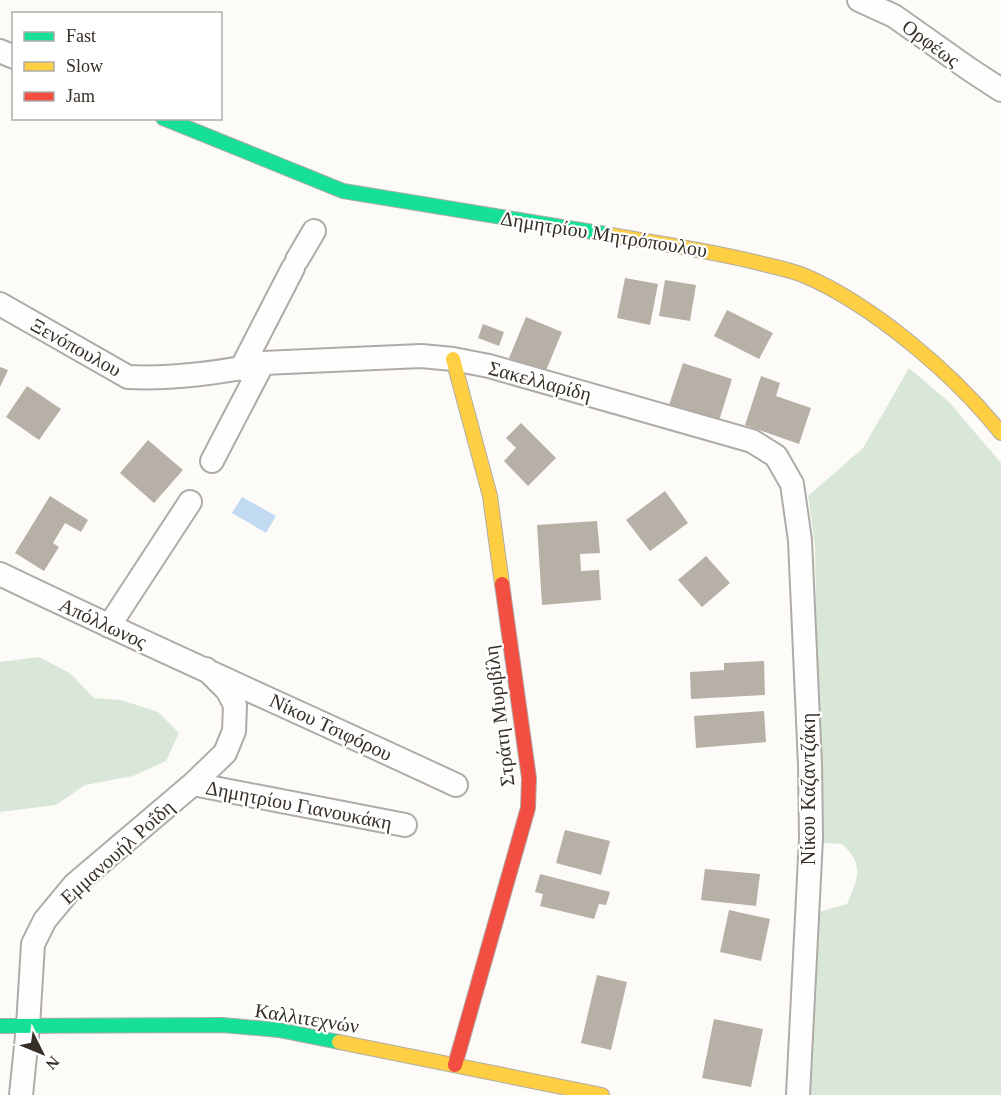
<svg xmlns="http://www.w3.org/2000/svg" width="1001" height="1095" font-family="Georgia,serif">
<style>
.green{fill:#d9e7d9}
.water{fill:#c2dbf2}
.building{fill:#b7b0a7}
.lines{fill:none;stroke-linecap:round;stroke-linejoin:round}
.street-casing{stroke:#afaba6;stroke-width:26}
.fast-casing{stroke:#afaba6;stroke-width:16}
.slow-casing{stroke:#afaba6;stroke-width:16}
.jam-casing{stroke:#afaba6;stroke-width:16}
.street{stroke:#fffefe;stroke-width:22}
.fast{stroke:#16e098;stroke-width:14}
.slow{stroke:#ffcf43;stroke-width:14}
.jam{stroke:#f24e42;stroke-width:14}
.labels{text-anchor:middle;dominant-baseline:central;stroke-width:4.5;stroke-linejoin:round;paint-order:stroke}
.street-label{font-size:20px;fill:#362f26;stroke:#fff}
</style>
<rect width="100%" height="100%" fill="#fdfbf8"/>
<path class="green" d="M909,368L949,402L1001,463V1095H811L808,1065L819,912L847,904C858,878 865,865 842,844L823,843L818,747L815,546L808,496L863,448Z
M39,657L70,673L94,698L121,700L158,712L179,733L166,761L133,776L85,785L56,805L0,812V662Z"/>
<path class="water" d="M242,497L276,516L266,533L232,513Z"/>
<path class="building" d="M625,278L658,284L650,325L617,318Z
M665,280L696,285L690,321L659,316Z
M727,310L773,333L759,359L714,336Z
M526,317L562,332L545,373L509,358Z
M483,324L504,332L499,346L478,338Z
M683,363L732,379L718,424L668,408Z
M0,367L8,370L0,387Z
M761,376L780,383L776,396L811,408L799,444L745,425Z
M27,386L61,409L39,440L6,417Z
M521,423L556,458L528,486L504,461L516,448L506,438Z
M148,440L183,470L154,503L120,473Z
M665,491L688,523L650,551L626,520Z
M50,496L88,520L81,532L65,523L53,543L59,547L44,571L15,553Z
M597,521L600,553L580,554L581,571L599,570L601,600L542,605L537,525Z
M706,556L730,583L702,607L678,580Z
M764,661L765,695L691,699L690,672L724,670V663Z
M764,711L766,742L696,748L694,716Z
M565,830L610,841L601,875L556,863Z
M705,869L760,874L756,906L701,900Z
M540,874L610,892L606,905L599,904L594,919L540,906L543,894L535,892Z
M729,910L770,919L761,961L720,952Z
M597,975L627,982L611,1050L581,1043Z
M714,1019L763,1029L751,1087L702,1078Z"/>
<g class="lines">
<g class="street-casing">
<path id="street" d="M859,0L894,16L969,69L1001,90
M0,51L14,57
M297,260L314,231
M0,304L128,377C168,379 225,373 263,363L421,356L453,359L489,366L752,441L776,456L792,484L800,540L810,765L811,838L798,1095
M241,369L293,268
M212,461L263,363
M0,574C151,647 304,714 456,785
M109,626L190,502
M193,784L405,825
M21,1095L28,1026L33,944L45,920L74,885L193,784L225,753L234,731L235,705L227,690L206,669"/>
</g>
<g class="fast-casing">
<path id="fast" d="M163,118L343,191L611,235
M0,1026L222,1025L279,1030L339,1042"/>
</g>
<g class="slow-casing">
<path id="slow" d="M611,235C662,244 713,251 763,264C776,267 790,270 803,275C872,304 954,374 1001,433
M453,359L490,496L502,584
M339,1042L602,1095"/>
</g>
<g class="jam-casing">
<path id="jam" d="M455,1065L528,808L529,778L502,584"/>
</g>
<use href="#street" class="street"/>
<use href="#fast" class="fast"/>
<use href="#slow" class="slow"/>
<use href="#jam" class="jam"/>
</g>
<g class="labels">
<g class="street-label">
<text transform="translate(931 43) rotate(36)">Ορφέως</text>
<text transform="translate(604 234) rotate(9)">Δημητρίου Μητρόπουλου</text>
<text transform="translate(76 347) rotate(29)">Ξενόπουλου</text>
<text transform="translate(540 381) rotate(15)">Σακελλαρίδη</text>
<text transform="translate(103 623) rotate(25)">Απόλλωνος</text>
<text transform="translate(499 716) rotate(-97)">Στράτη Μυριβίλη</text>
<text transform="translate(331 727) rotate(25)">Νίκου Τσιφόρου</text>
<text transform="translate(808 789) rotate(-90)">Νίκου Καζαντζάκη</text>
<text transform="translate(299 805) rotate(11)">Δημητρίου Γιανουκάκη</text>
<text transform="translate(117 852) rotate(-42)">Εμμανουήλ Ροΐδη</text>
<text transform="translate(307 1018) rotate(9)">Καλλιτεχνών</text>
</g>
</g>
<rect x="12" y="12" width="210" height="108" fill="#ffffff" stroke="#afaca8" stroke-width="1.5"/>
<rect x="24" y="32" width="30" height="9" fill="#16e098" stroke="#afaca8" stroke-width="1.5"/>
<text x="66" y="42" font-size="18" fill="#362f26">Fast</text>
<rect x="24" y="62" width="30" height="9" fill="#ffcf43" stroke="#afaca8" stroke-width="1.5"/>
<text x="66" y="72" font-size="18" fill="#362f26">Slow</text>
<rect x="24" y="92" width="30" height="9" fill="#f24e42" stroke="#afaca8" stroke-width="1.5"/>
<text x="66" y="102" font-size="18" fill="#362f26">Jam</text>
<g transform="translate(42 1053) rotate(133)" stroke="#ffffff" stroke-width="4.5" paint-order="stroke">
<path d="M0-4.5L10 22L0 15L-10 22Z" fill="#362f26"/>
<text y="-9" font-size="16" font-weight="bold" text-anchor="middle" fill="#362f26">N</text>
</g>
</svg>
